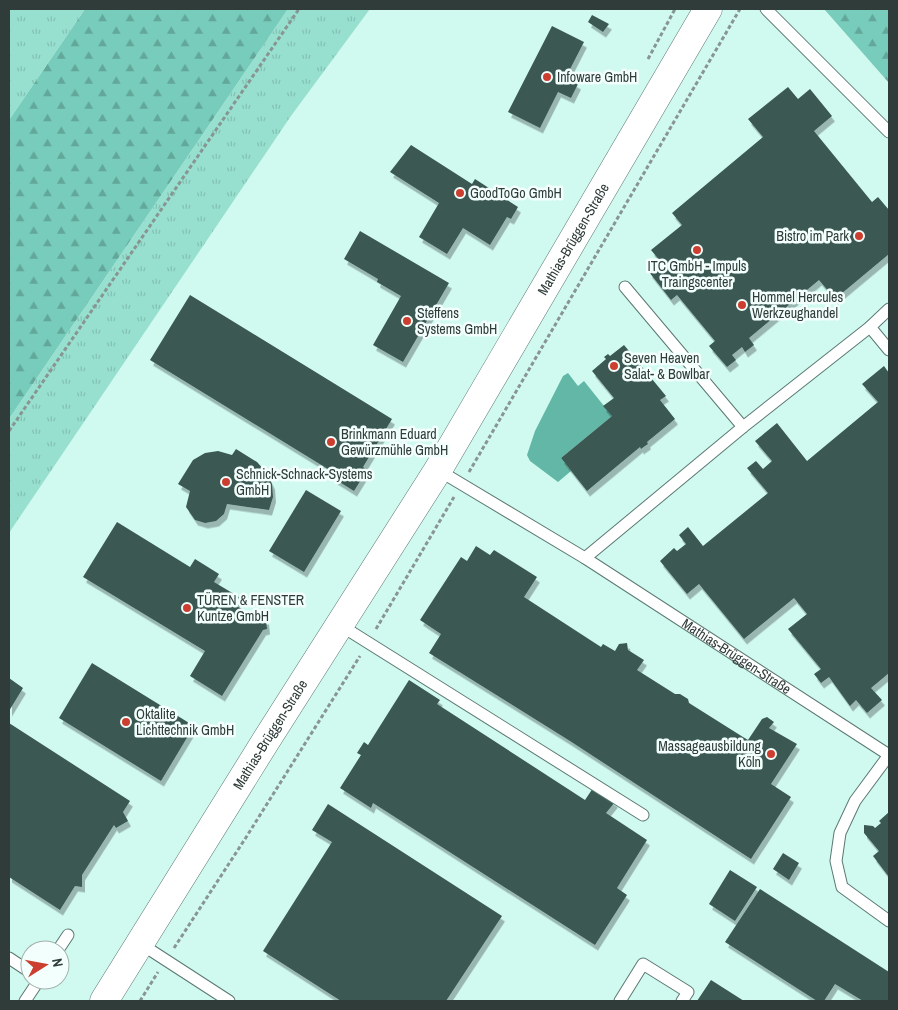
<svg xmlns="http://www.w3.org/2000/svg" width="898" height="1010" font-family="'Archivo Narrow',sans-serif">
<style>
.built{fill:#d0faf0;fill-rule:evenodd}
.grass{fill:url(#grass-tufts)}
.forest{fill:url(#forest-firs)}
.water{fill:#62b7a7}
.building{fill:#3b5852;filter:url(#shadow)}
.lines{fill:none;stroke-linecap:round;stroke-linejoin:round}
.service-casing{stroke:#5c7973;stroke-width:13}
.tertiary-casing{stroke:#5c7973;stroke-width:29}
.path{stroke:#889592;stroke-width:3;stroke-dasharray:4 2.5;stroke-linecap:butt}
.service{stroke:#fff;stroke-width:11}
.tertiary{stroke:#fff;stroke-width:28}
.poi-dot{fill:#cb3e30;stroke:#f2fffc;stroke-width:2}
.labels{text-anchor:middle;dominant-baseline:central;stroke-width:5;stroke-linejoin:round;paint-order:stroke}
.poi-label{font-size:14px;fill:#2f3c39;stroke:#f2fffc;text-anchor:start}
.street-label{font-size:14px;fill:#2f3c39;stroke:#f2fffc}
</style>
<defs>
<pattern id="grass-tufts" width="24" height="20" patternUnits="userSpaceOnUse" patternTransform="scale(1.25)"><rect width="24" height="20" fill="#97e0d0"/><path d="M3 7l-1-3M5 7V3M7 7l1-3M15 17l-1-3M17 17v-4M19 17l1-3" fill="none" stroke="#82c1b3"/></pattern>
<pattern id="forest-firs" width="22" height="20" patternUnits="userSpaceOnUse" patternTransform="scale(1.25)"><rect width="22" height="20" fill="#7cb"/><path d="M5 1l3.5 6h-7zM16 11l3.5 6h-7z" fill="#62a799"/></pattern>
<filter id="shadow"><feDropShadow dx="3" dy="5.5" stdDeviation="0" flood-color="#0004"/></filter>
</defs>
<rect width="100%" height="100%" fill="#f2fffc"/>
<path class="built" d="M370,9H824L889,83V1001H9V533L291,116ZM30,950H60V980H30Z"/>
<path class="grass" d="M9,9H85L9,120Z
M288,9H370L291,116L9,533V419Z"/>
<path class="forest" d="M85,9H288L9,419V120Z
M824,9H889V83Z"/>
<path class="water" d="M568,373L578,386L584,381L612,416L561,458L571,471L558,482L530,461L527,455L535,431L563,376Z"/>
<path class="building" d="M592,15L609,24L603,32L588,22Z
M552,26L584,42L566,77L578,84L571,98L558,92L540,128L508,112Z
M788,87L798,99L810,89L832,116L814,131L872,202L878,197L889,210V254L835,299L819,280L749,338L754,345L745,352L742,347L732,355L736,360L727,367L709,346L715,341L677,295L671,300L649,272L661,262L651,250L682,225L672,213L763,137L748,119Z
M411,145L472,184L475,179L518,207L511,219L507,217L490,245L463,228L447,254L419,237L439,203L390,172Z
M360,231L449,283L403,362L373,345L401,296L377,282L378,279L344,259Z
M190,295L392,419L363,467L367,470L354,491L333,478L336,474L150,360Z
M624,345L666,396L660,400L675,419L647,442L648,444L645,446L641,449L640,447L587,491L561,458L612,416L603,406L614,398L592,371L606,359L604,357L608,354L610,356Z
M884,366L889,373V673L871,688L882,700L867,713L856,700L850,706L829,677L821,683L814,674L821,669L788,629L807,614L794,598L744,639L699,584L687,594L660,561L674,548L677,551L686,544L679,535L688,527L703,546L768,493L747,468L756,461L763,469L772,461L755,441L777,423L807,461L878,402L862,384Z
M236,449L257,462L266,472L272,484L273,497L269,510L227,504L224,514L216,521L205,523L195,520L186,507L190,491L178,484L193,460L205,453L218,451L232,455Z
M306,490L341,511L304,572L269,551Z
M117,522L190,567L195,559L219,574L214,582L239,597L235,605L260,620L266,619L267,629L263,630L222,696L190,676L205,651L83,577Z
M476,546L490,555L494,550L537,577L524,597L601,647L603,644L615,651L619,644L627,643L628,650L644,660L637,670L675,694H680L688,699L689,703L743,737L748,740L762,719L767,717L774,722L769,728L797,744L771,784L791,797L751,859L570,741L429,653L441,634L420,620L461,557L467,561Z
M92,663L194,726L161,781L59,718Z
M9,678L23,688L9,711Z
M409,680L440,700L437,704L585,800L593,788L615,802L606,813L647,840L617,888L627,895L595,945L373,803L371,808L340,788L361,755L357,753L364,742L368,745Z
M9,723L130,801L123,812L128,821L116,828L114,825L82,875V887L75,886L60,910L9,877Z
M328,804L502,916L446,1001H341L263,951L332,842L312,830Z
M889,812V877L873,856L879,851L864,833V825L873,826L875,828L881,823L879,821Z
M783,853L799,863L789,880L773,869Z
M730,870L757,887L735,921L709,904Z
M760,889L889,972V1001H863L835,984L824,1001H817L725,942Z
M711,980L744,1001H697Z"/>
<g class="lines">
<g class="service-casing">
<g id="service">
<path d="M766,9L889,132"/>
<path d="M625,287L743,427"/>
<path d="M889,309L870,327L889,350"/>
<path id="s1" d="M438,470L585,558L889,755L855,801L840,833L836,861L842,887L889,921"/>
<path d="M585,558L743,427L870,327"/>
<path d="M340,625L643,815"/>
<path d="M141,944L229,1001"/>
<path d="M58,950L68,935"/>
<path d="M9,958L30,972"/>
<path d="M25,1001L39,980"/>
<path d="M620,1001L643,964L688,992L682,1001"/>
</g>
</g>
<g class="tertiary-casing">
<g id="tertiary">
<path id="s2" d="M104,1001L267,739L438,470L708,9"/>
</g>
</g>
<path class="path" d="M648,59L675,9
M9,431L299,9
M469,472L740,9
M376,629L454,497
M174,948L245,839L360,656
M140,1001L158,972"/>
<use href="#service" class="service"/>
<use href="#tertiary" class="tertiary"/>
</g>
<g class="poi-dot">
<circle cx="547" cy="77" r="5"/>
<circle cx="460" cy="193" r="5"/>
<circle cx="859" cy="236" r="5"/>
<circle cx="697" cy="250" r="5"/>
<circle cx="742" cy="305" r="5"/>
<circle cx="407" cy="321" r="5"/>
<circle cx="614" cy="366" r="5"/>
<circle cx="331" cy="442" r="5"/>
<circle cx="226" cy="482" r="5"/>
<circle cx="187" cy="608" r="5"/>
<circle cx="126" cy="722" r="5"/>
<circle cx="771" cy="754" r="5"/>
</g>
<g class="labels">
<g class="poi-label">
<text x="557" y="77">Infoware GmbH</text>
<text x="470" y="193">GoodToGo GmbH</text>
<text x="849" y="236" text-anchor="end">Bistro im Park</text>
<text x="697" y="266" text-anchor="middle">ITC GmbH - Impuls<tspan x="697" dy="16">Traingscenter</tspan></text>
<text x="752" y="297">Hommel Hercules<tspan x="752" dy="16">Werkzeughandel</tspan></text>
<text x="417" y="313">Steffens<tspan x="417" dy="16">Systems GmbH</tspan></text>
<text x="624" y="358">Seven Heaven<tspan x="624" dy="16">Salat- &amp; Bowlbar</tspan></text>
<text x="341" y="434">Brinkmann Eduard<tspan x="341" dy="16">Gewürzmühle GmbH</tspan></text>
<text x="236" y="474">Schnick-Schnack-Systems<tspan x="236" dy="16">GmbH</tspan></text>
<text x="197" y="600">TÜREN &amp; FENSTER<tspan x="197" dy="16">Kuntze GmbH</tspan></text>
<text x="136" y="714">Oktalite<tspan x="136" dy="16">Lichttechnik GmbH</tspan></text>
<text x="761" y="746" text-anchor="end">Massageausbildung<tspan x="761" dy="16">Köln</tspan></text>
</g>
<g class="street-label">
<text stroke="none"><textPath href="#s2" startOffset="895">Mathias-Brüggen-Straße</textPath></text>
<text stroke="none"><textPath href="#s1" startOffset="352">Mathias-Brüggen-Straße</textPath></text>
<text stroke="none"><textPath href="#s2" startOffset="314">Mathias-Brüggen-Straße</textPath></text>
</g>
</g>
<rect width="898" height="1010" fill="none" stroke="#2f3c39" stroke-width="20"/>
<g transform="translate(45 965) rotate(79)"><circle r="24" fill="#f2fffc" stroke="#a4b1ae"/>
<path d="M0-4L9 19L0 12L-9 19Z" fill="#cb3e30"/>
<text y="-8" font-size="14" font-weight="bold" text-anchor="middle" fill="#2f3c39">N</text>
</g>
</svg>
